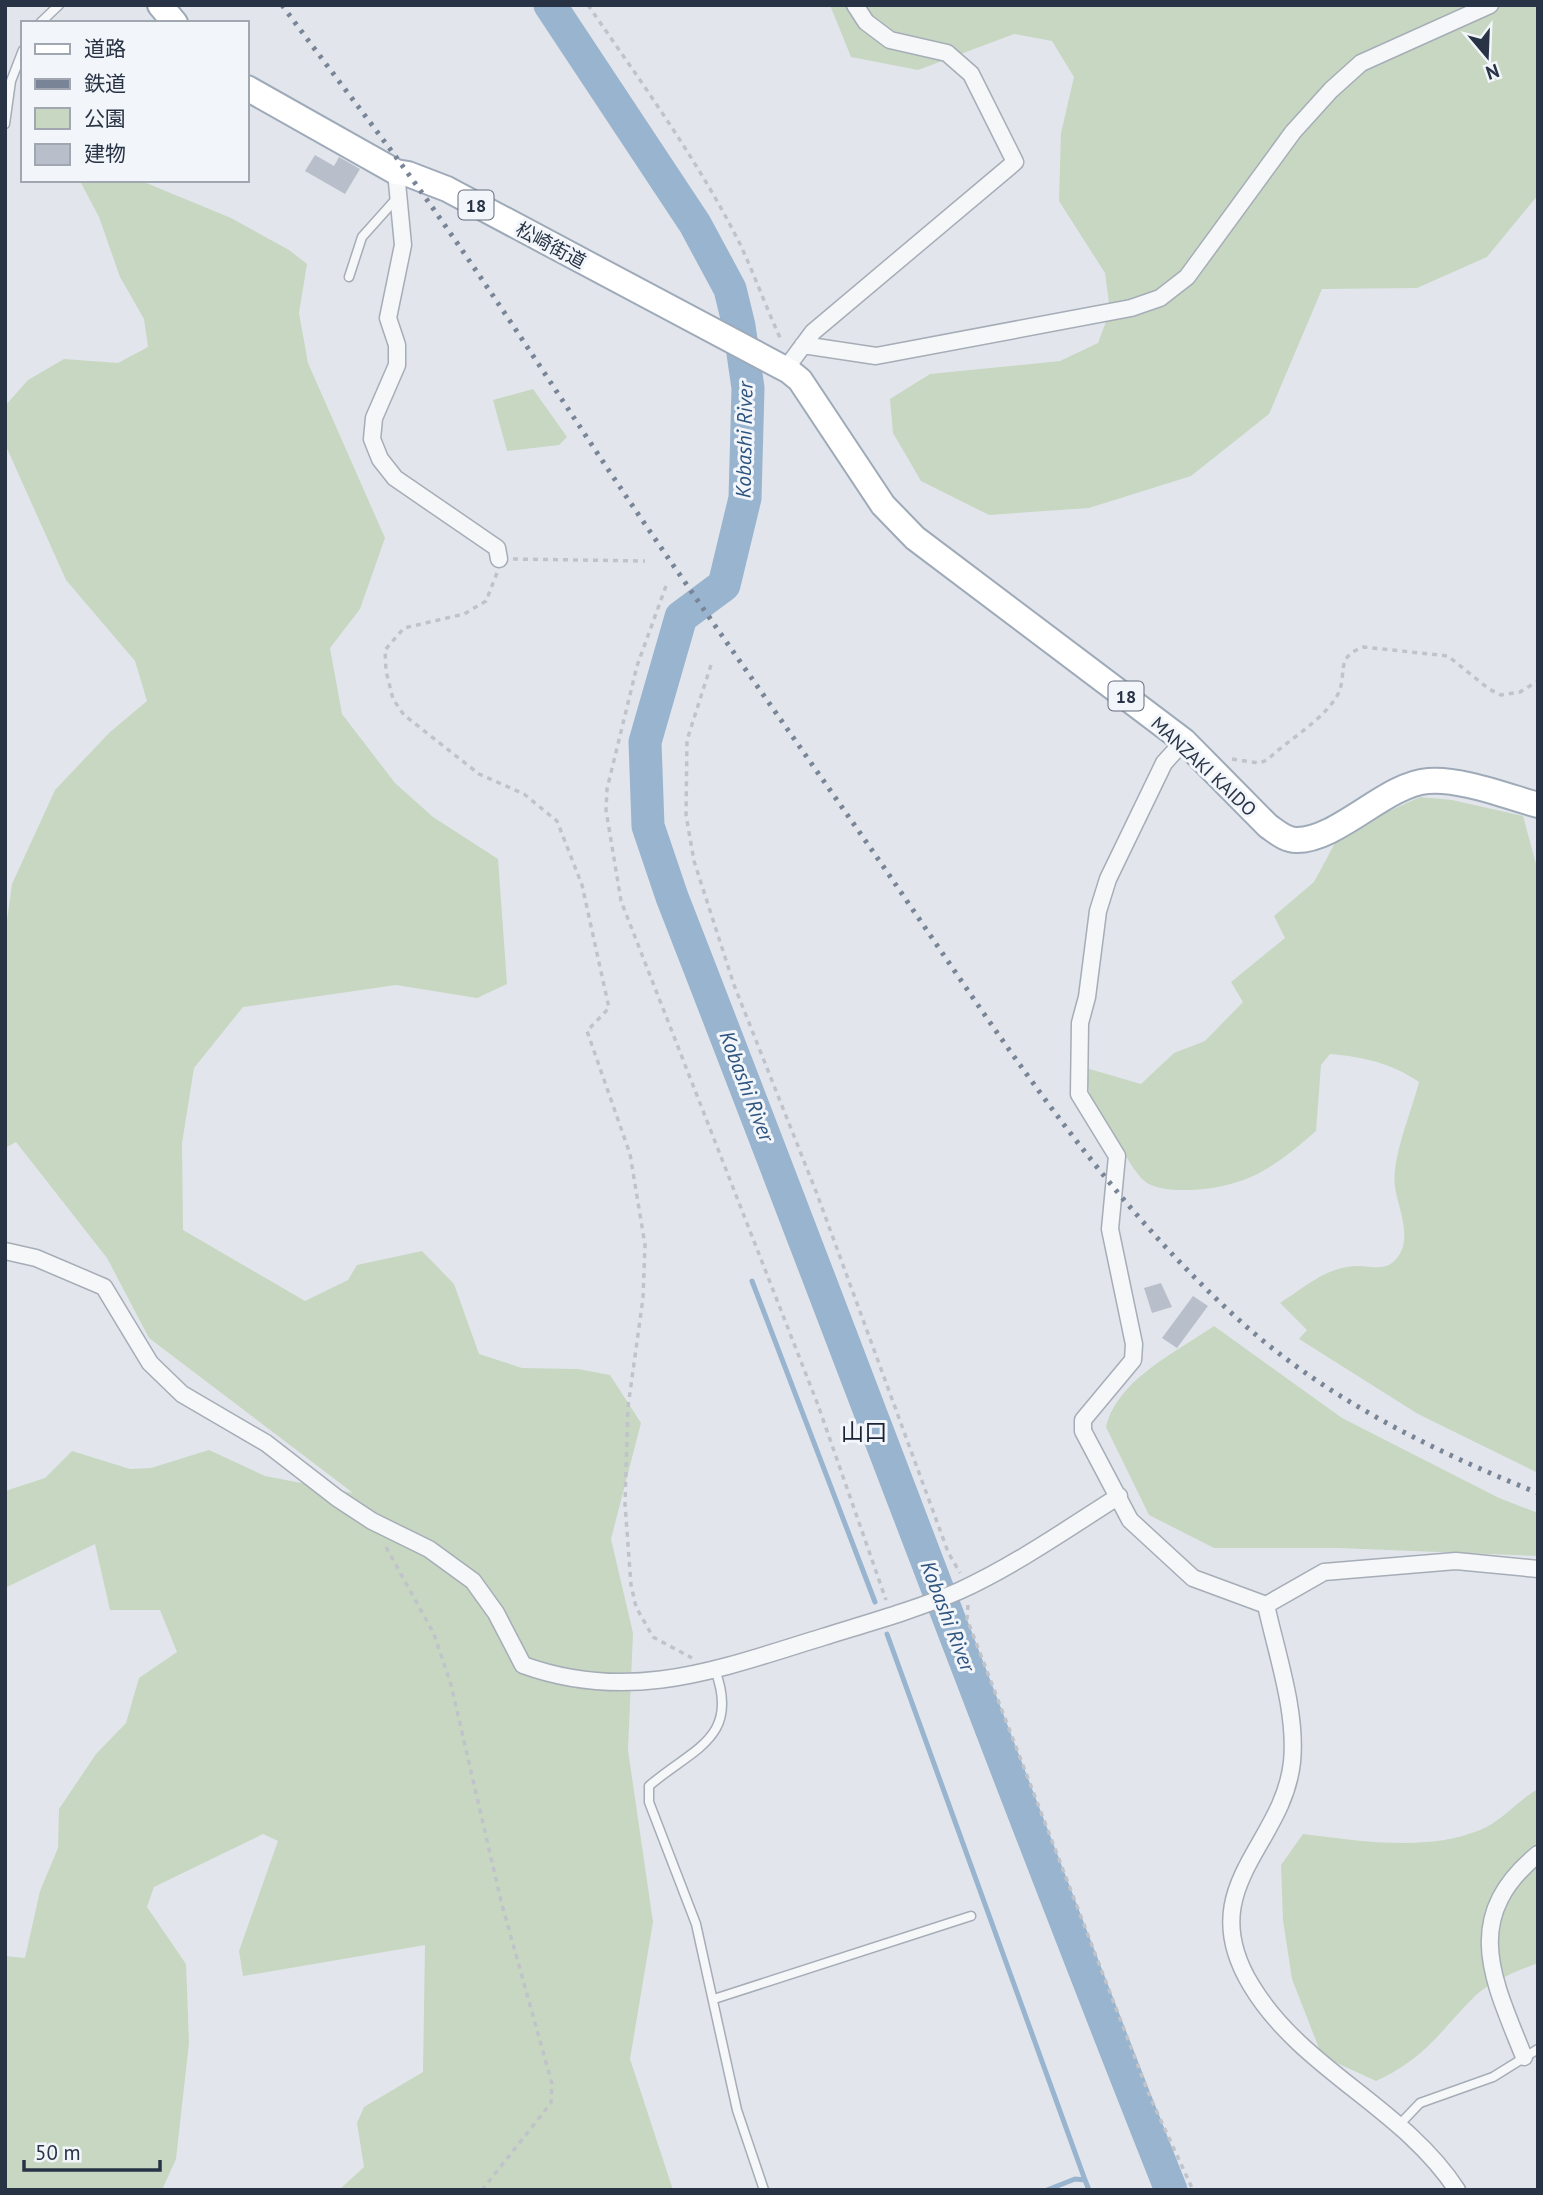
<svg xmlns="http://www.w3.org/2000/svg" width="1543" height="2195" font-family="'PT Sans','Noto Sans JP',sans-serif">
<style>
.green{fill:#c7d7c2}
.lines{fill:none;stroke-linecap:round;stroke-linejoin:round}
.stream{stroke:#99b4cf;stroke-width:5}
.river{stroke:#99b4cf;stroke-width:33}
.building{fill:#b8bfca}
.lane-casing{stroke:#a6adb7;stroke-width:11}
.street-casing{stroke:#a6adb7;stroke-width:19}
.primary-casing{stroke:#9faab9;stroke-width:28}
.path{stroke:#c0c4ca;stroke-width:3.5;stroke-dasharray:5 5;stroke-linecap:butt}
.lane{stroke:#f5f7f9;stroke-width:8}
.street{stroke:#f5f7f9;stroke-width:16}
.primary{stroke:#fff;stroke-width:24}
.rail{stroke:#798597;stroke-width:5;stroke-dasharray:3.5 7;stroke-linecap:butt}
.labels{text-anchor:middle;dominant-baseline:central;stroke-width:6;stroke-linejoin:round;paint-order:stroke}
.shield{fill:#f2f5f9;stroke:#656d7c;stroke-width:2}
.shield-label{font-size:18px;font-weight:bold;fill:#283346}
.street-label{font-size:19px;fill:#283346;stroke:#f2f5f9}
.water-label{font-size:21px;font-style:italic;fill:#2d537f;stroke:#f2f5f9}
.quarter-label{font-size:23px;fill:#1a2437;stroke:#f2f5f9}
</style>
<rect width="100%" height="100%" fill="#e2e6ec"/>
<path class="green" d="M830,5H1538V195L1487,257L1417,288L1322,289L1269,414L1191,476L1089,508L989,515L921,481L893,433L890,399L930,374L1060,361L1098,343L1110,311L1105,273L1059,201L1061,133L1074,77L1052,41L1014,34L918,70L851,57Z
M85,180H139L231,218L289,250L307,264L299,313L308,363L385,538L360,609L330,648L342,714L395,783L433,817L498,859L507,984L477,998L396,985L243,1007L194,1068L182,1143L183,1230L305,1301L348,1280L357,1265L422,1251L454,1284L479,1354L522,1368L578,1369L610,1375L641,1423L611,1539L633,1633L628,1750L653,1922L630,2059L673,2190H339L364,2167L357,2123L364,2107L423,2072L425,1945L243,1976L239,1951L278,1841L263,1834L154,1887L147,1907L186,1964L189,2043L176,2159L162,2190H5V1956L25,1958L40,1891L58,1848L59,1809L96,1754L126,1723L139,1678L177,1652L160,1610H110L95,1544L5,1588V1491L45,1478L72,1451L130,1469L151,1468L209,1450L265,1476L353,1493L149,1338L107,1258L16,1142L5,1148V935L12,884L55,790L110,732L147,701L135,661L66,580L5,444V406L28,380L64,359L118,363L148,347L144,319L120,277L99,217L81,183Z
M533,389L567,437L559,445L507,451L493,400Z
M1420,797L1452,800L1523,816L1538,871V1473L1418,1414L1299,1339L1307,1330L1280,1303C1305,1287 1325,1268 1355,1266C1367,1265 1382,1271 1392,1263C1416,1244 1398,1209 1395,1187C1391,1158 1412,1111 1419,1082C1391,1063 1364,1057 1330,1054L1321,1065L1316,1131C1275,1167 1246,1188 1189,1190C1177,1190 1158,1190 1147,1183C1137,1176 1128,1159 1121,1149C1096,1118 1090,1108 1086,1068L1141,1084L1174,1053L1205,1041L1243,1002L1231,982L1285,938L1274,916L1314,882L1335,843L1350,829Z
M1214,1326L1342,1418L1499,1498L1538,1513V1556L1338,1548H1214L1149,1515L1106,1427C1118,1379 1175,1353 1214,1326Z
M1538,1789V1963C1519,1970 1490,1982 1475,1996C1439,2032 1426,2058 1376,2081L1322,2056L1292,1979L1283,1920L1281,1865L1303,1834C1360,1841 1426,1852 1480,1830C1501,1822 1518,1800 1538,1789Z"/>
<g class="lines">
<path class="stream" d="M752,1281L875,1602
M887,1634L1085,2180
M1047,2190L1075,2179L1085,2180L1089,2190"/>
<path class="river" d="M550,5L695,224L730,289L739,326L748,388L745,498L724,585L681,617L645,742L648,826L672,897C840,1327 1000,1761 1171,2190"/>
</g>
<path class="building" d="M315,155L334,166L339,157L360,169L345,194L305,171Z
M1161,1283L1172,1307L1152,1313L1144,1288Z
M1193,1296L1208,1306L1177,1348L1162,1338Z"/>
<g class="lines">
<g class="lane-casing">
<path id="lane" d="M40,23L59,5
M5,124L11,81L23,50
M349,277L362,237L396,199
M715,1670C741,1739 691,1749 649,1786V1802L696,1924L737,2110L764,2190
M714,1999L971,1916
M1399,2125L1420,2103L1493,2077L1538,2049"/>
</g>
<g class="street-casing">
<path id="street" d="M396,172L403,245L388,318L397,345V365L374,418L372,439L380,459L395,478L497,548L499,559
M803,345L876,356L1131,308L1160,298L1187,277L1293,132L1331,90L1361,63L1490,5
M789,371L790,363L813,332L1015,162L971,74L947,53L890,40L866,22L855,5
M1184,741L1164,763L1108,879L1098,911L1087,997L1080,1023L1079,1094L1117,1156L1110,1229L1134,1344L1133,1360L1083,1420V1431L1130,1520L1193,1578L1266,1605
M5,1251L36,1258L104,1287L150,1363L182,1394L266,1443L337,1498L372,1521L429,1549L473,1581L496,1613L523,1665C631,1704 719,1669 823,1637C868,1623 915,1610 959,1591C1014,1566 1067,1529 1119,1496
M1266,1605C1277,1655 1297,1712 1292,1762C1283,1846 1192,1887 1251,1985C1302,2070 1403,2107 1457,2190
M1266,1605L1324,1572L1456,1561L1538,1569
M1524,2057C1493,1979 1460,1918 1538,1854"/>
</g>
<g class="primary-casing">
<path id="primary" d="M160,5L175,23
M247,88L396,172L408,174L447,189L789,371L800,380L883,505L915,538L1184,741L1268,826C1277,832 1285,840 1296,840C1337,841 1386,784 1428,781C1459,778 1506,796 1538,805"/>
</g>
<path class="path" d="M588,5C641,82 698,160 740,244C755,276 767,310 782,342
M513,559L645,561
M497,573L486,601L464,614L404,628L385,650L386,671L393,699L404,715L479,774L524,794L557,821L582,885L609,1008L587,1031L630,1154L645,1245L643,1298L628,1407L625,1504L631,1585L636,1607L653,1637L692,1658
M666,586L637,666L607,789L606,810L621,901L818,1405L886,1600
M711,665L687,740L686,815L694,861L734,985L817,1194L948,1552L960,1573
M1232,759L1259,763L1267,760C1288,740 1322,721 1337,696C1349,674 1333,657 1364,647L1448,656L1489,689L1501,695L1520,692L1538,681
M386,1547L434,1634L451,1685L501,1901L552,2084L551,2103L482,2190
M968,1605L967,1619L1150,2097L1193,2190"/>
<use href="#lane" class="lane"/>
<use href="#street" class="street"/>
<use href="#primary" class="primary"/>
<path class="rail" d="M282,5C323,61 366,116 407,172C502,303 587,442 680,575C742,665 805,754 867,843C982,1008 1089,1184 1239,1320C1325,1398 1431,1450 1538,1493"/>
</g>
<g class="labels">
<g class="shield">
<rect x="458.5" y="190.5" width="35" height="29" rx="5"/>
<rect x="1108.5" y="681.5" width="35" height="29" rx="5"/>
</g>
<g class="shield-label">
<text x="476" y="205">18</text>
<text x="1126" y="696">18</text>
</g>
<g class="street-label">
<text transform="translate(551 245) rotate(28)">松崎街道</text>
<text transform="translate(1204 766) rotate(43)">MANZAKI KAIDO</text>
</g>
<g class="water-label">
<text transform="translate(744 440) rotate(-89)">Kobashi River</text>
<text transform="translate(747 1086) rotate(69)">Kobashi River</text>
<text transform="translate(948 1616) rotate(69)">Kobashi River</text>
</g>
<g class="quarter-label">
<text x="864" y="1431">山口</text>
</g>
</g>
<rect width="1543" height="2195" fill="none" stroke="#283346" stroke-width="14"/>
<rect x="21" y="21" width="228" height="161" fill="#f2f5f9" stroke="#a1a7b1" stroke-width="2"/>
<rect x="35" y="44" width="35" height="10" fill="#ffffff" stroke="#a1a7b1" stroke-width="2"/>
<text x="84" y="56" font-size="21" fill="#283346">道路</text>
<rect x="35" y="79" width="35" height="10" fill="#798597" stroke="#a1a7b1" stroke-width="2"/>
<text x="84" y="91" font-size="21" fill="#283346">鉄道</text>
<rect x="35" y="108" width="35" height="21" fill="#c7d7c2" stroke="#a1a7b1" stroke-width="2"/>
<text x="84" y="126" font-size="21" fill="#283346">公園</text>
<rect x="35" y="144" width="35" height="21" fill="#b8bfca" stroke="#a1a7b1" stroke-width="2"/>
<text x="84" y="161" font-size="21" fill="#283346">建物</text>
<g transform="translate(1487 56) rotate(161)" stroke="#f2f5f9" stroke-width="5" paint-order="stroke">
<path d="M0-5L12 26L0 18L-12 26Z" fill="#283346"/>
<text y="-10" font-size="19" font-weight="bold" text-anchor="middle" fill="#283346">N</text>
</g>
<path d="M24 2160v10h136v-10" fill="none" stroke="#283346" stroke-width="3.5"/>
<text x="35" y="2160" font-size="21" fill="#283346" stroke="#f2f5f9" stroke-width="5" paint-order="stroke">50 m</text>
</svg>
